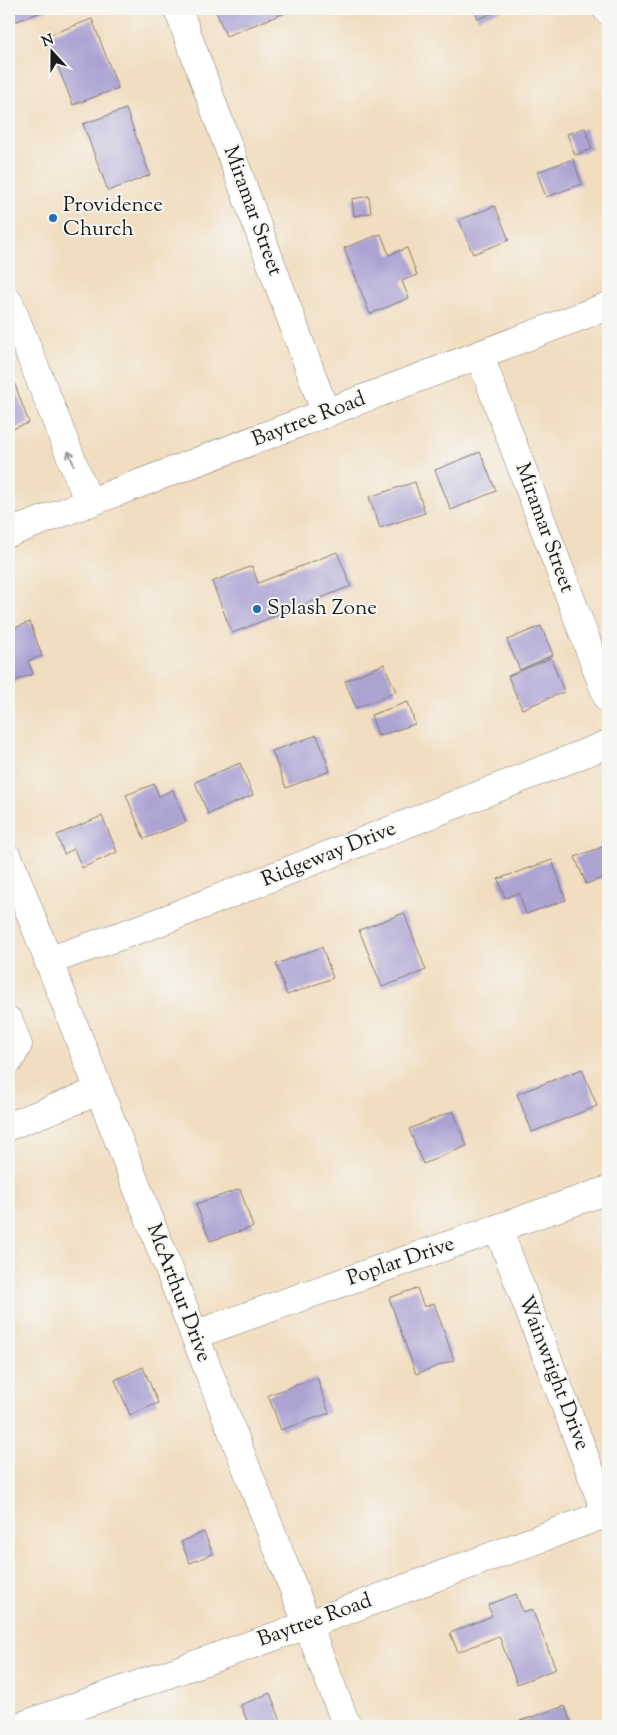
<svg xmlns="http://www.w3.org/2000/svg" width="617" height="1735" font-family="'Sorts Mill Goudy',serif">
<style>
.building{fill:#aca3d3}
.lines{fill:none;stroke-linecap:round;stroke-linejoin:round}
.minor-casing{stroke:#867c6e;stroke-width:29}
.major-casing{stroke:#867c6e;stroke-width:29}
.minor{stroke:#fff;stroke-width:28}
.major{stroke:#fff;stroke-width:28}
.oneway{stroke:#999}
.poi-dot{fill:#1f6fb2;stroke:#f6f6f2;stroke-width:2}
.labels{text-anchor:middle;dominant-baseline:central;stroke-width:4;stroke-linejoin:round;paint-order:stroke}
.poi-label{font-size:21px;fill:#1c1c1c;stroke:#f6f6f2;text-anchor:start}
.street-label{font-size:21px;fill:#1c1c1c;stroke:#f6f6f2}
</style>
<rect width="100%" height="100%" fill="#f6f6f2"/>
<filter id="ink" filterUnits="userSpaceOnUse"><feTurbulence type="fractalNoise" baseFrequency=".02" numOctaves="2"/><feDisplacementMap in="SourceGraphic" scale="10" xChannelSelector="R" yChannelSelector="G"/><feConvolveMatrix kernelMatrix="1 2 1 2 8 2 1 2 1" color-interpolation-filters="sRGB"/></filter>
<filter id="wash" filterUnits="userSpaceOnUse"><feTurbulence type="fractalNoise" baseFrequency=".0096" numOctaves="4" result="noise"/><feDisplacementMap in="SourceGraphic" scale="20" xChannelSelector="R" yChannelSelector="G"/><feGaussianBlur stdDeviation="1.12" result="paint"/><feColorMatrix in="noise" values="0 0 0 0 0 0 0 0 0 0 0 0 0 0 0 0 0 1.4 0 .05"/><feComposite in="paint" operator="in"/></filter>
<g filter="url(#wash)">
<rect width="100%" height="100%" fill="#f1ddbf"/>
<g id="blocks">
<path class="building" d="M9,9H49L9,24Z
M215,9H295L226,36Z
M474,9H503L478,19Z
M92,19L118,88L73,105L46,36Z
M126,109L150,175L108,191L83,124Z
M585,128L592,149L575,155L567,134Z
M573,159L582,184L546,197L537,172Z
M369,196L371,213L354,216L352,199Z
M495,206L509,240L473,254L459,220Z
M381,234L389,255L407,248L417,275L402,281L409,298L370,314L344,248Z
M9,368L29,423L9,430Z
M480,452L496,491L451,510L435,470Z
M415,482L425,513L380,528L369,497Z
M337,552L351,586L232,633L212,582L252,566L258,583Z
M30,622L42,656L28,661L33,674L9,683V630Z
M541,626L553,655L520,670L507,640Z
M551,658L564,692L522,709L508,676Z
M384,664L396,692L356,708L345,681Z
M408,702L415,724L378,736L371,715Z
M317,735L330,771L286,788L272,751Z
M240,763L253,795L208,814L195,782Z
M154,784L159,796L173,790L186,822L144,839L126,795Z
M102,816L117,852L82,868L74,849L64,854L57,835Z
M608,836V876L586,884L575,857L605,846L603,838Z
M552,860L566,900L526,914L519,893L505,898L498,879Z
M404,913L426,970L382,987L359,930Z
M322,947L333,978L287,995L276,964Z
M582,1069L597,1106L532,1132L517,1094Z
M453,1111L467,1146L423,1164L409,1129Z
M240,1189L253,1227L210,1241L196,1204Z
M417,1288L424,1307L434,1303L454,1360L416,1374L389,1298Z
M143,1367L158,1403L130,1415L115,1380Z
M317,1378L329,1413L281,1430L268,1395Z
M204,1532L213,1554L190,1563L181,1542Z
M516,1594L523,1612L532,1609L556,1669L517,1684L499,1636L458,1652L450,1633L492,1616L488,1605Z
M270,1693L283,1726H249L241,1705Z
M565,1706L572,1726H518L517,1722Z"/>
</g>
</g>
<g filter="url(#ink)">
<use href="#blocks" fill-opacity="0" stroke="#867c6e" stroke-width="1"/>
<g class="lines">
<g class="minor-casing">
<path id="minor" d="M178,9L326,414
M608,9V11
M9,302L89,503
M480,356L608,699
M9,859L347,1726
M48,961L154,924L608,744
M9,1021L18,1045L9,1061
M9,1126L99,1091
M498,1228L608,1518
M194,1335L386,1267L608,1190
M21,1726L307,1625L608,1513"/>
</g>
<g class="major-casing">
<path id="major" d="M9,533L608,306"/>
</g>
<use href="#minor" class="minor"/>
<use href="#major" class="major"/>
</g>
<defs><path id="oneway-shaft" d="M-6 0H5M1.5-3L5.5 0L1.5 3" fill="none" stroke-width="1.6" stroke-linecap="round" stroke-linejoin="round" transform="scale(1.25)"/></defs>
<use class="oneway" href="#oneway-shaft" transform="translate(71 458) rotate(-112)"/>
</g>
<g class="poi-dot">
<circle cx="53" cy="218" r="5"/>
<circle cx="257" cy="609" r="5"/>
</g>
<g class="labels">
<g class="poi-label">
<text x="63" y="206">Providence<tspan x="63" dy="24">Church</tspan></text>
<text x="267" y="609">Splash Zone</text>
</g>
<g class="street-label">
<text transform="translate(252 211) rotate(70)">Miramar Street</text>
<text transform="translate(309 420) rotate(-21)">Baytree Road</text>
<text transform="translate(544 528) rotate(70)">Miramar Street</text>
<text transform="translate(329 855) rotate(-22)">Ridgeway Drive</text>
<text transform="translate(401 1262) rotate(-19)">Poplar Drive</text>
<text transform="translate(178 1293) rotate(69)">McArthur Drive</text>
<text transform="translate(553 1373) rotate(69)">Wainwright Drive</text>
<text transform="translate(315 1621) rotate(-20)">Baytree Road</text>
</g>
</g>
<rect width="617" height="1735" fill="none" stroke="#f6f6f2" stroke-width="30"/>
<g transform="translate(52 52) rotate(339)" stroke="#f6f6f2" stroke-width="4" paint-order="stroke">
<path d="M0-4L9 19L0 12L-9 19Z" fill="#1c1c1c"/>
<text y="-8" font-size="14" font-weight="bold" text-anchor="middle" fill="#1c1c1c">N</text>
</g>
</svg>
